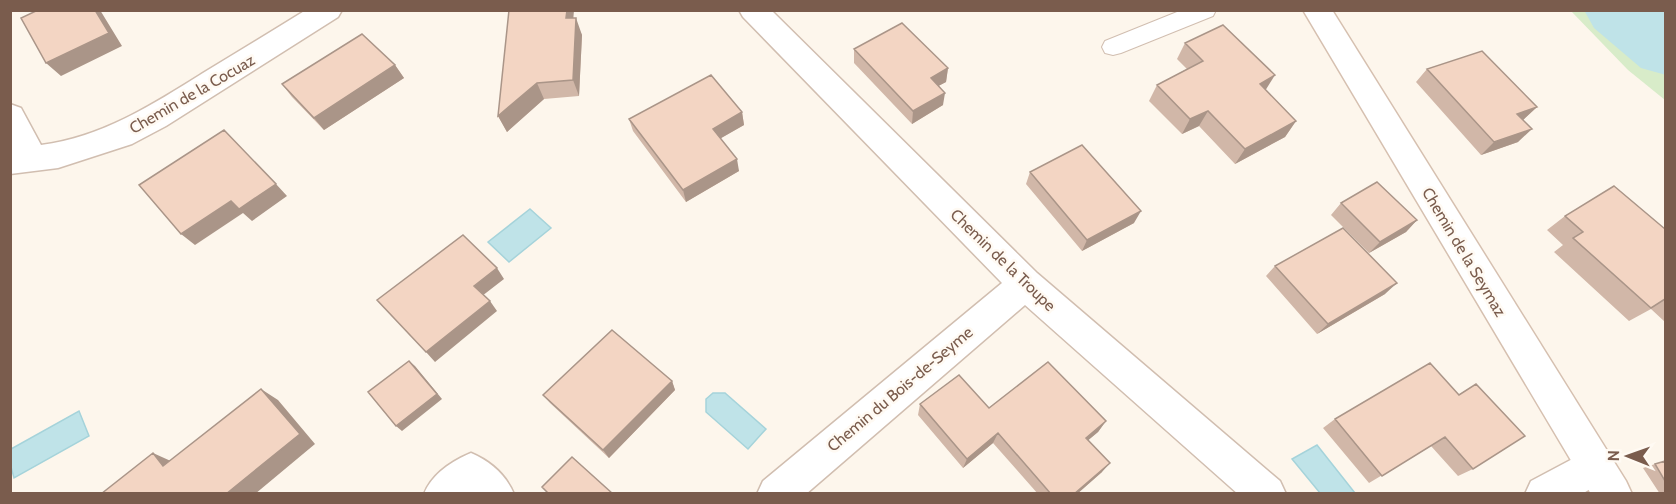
<svg xmlns="http://www.w3.org/2000/svg" width="1676" height="504" font-family="Cabin,sans-serif">
<style>
.green{fill:#d8ecc9}
.water{fill:#bfe3e8;stroke:#a5d3da;stroke-width:1.5}
.lines{fill:none;stroke-linecap:round;stroke-linejoin:round}
.river{fill:#bfe3e8;fill-rule:evenodd}
.lane-casing{stroke:#d1beb0;stroke-width:2}
.street-casing{stroke:#d1beb0;stroke-width:3}
.secondary-casing{stroke:#d6c0b0;stroke-width:3}
.lane{fill:#fff;fill-rule:evenodd}
.street{fill:#fff;fill-rule:evenodd}
.secondary{fill:#fff;fill-rule:evenodd}
.wall{fill:#d1b7a8}
.shaded-wall{fill:#aa9588}
.building{fill:#f3d5c3;stroke:#aa9588;stroke-width:1.5}
.labels{text-anchor:middle;dominant-baseline:central;stroke-width:5;stroke-linejoin:round;paint-order:stroke}
.street-label{font-size:16px;fill:#7a5c4d;stroke:#fffaf3}
</style>
<rect width="100%" height="100%" fill="#fdf6ec"/>
<path class="green" d="M1571,11H1665V100L1628,70Z"/>
<path class="water" d="M530,209L551,228L509,262L488,242Z
M713,393H725L766,429L748,449L706,412V399Z
M79,411L89,436L14,478L11,467V449Z
M1317,445L1355,493H1320L1292,459Z"/>
<g class="lines">
<path class="river" d="M1584,10H1666V75L1641,68L1594,28Z"/>
<g class="lane-casing">
<path id="lane" d="M1182,10H1216L1213,16L1121,53L1113,55L1105,53L1102,47L1105,41Z"/>
</g>
<g class="street-casing">
<path id="street" d="M306,10H342L338,17L166,126L132,144L58,168L10,174V104L21,108L41,145C102,137 152,105 203,73C238,52 272,31 306,10Z
M739,10H771L1037,273L1280,481L1286,494H1238L1025,305L806,494H757L763,481L1002,283L743,17Z
M1595,447L1608,452L1614,465L1608,478L1582,494H1525L1531,481Z
M471,453C490,461 506,475 514,494H424C432,474 452,461 471,453Z"/>
</g>
<g class="secondary-casing">
<path id="secondary" d="M1303,10H1332L1626,481L1632,494H1591Z"/>
</g>
<use href="#lane" class="lane"/>
<use href="#street" class="street"/>
<use href="#secondary" class="secondary"/>
</g>
<path class="wall" d="M573,18L582,35L579,96L544,99L507,132L498,116Z
M1185,43L1266,90L1296,121L1285,137L1235,164L1199,126L1182,134L1149,101L1157,85L1187,69L1177,59Z
M854,49L948,68L946,82L938,86L943,105L912,124L854,63Z
M395,65L404,78L324,130L292,97L282,84Z
M1427,69L1537,107L1523,120L1518,142L1481,155L1416,82Z
M742,112L744,125L721,138L739,171L686,202L633,131L629,119Z
M1030,172L1134,223L1082,251L1026,184Z
M1341,203L1417,220L1406,232L1369,253L1331,215Z
M1565,216L1665,229V322L1651,309L1629,321L1554,252L1563,245L1547,230Z
M1275,266L1385,294L1317,334L1266,276Z
M672,381L675,390L609,458L550,403L543,395Z
M1476,384L1473,469L1458,476L1431,446L1369,483L1323,428L1335,419L1458,395Z
M920,404L989,408L1106,421L1098,432L1088,440L1102,472L1077,494H1038L993,443L963,468L918,415Z
M1665,461V494H1660L1643,468L1655,464Z"/>
<path class="shaded-wall" d="M95,10H100L122,46L61,76L46,63Z
M567,10H574L572,35L566,18Z
M576,18L582,35L579,96L573,80Z
M395,65L404,78L324,130L314,118Z
M948,68L946,82L929,91L931,78Z
M1275,75L1265,91L1260,84Z
M537,83L544,99L507,132L498,116Z
M945,93L943,105L912,124L913,111Z
M1537,107L1523,120L1504,127L1517,114Z
M1208,111L1199,126L1182,134L1190,119Z
M742,112L744,125L716,141L713,129Z
M1296,121L1285,137L1235,164L1245,149Z
M1532,129L1518,142L1481,155L1494,142Z
M737,159L739,171L686,202L683,190Z
M276,184L287,196L252,221L243,213L195,245L181,234L231,201Z
M1141,211L1134,223L1082,251L1087,240Z
M1417,220L1406,232L1369,253L1380,242Z
M497,268L504,279L482,296L474,286Z
M1397,283L1385,294L1317,334L1328,324Z
M490,301L497,311L435,362L426,352Z
M409,361L415,366L442,399L402,431L396,426Z
M672,381L675,390L609,458L603,450Z
M261,389L278,400L315,444L255,494H226Z
M1106,421L1098,432L1079,448L1086,438Z
M998,433L993,443L963,468L967,459Z
M153,453L173,462L163,466Z
M1110,463L1102,472L1077,494H1074Z"/>
<path class="building" d="M38,10H95L109,33L46,63L21,18Z
M509,10H567L566,18H576L573,80L537,83L498,116Z
M902,23L948,68L931,78L945,93L913,111L854,49Z
M1223,25L1275,75L1260,84L1296,121L1245,149L1208,111L1190,119L1157,85L1203,61L1185,43Z
M362,34L395,65L314,118L282,84Z
M1482,51L1537,107L1517,114L1532,129L1494,142L1427,69Z
M711,75L742,112L713,129L737,159L683,190L629,119Z
M224,130L276,184L239,209L231,201L181,234L139,185Z
M1082,145L1141,211L1087,240L1030,172Z
M1377,182L1417,220L1380,242L1341,203Z
M1614,186L1665,229V299L1651,308L1573,238L1583,232L1565,216Z
M1343,228L1397,283L1328,324L1275,266Z
M463,235L497,268L474,286L490,301L426,352L377,300Z
M612,330L672,381L603,450L543,395Z
M409,361L437,394L396,426L368,392Z
M1048,362L1106,421L1086,438L1110,463L1074,494H1051L998,433L967,459L920,404L959,375L989,408Z
M1430,363L1459,395L1476,384L1525,436L1473,469L1445,437L1382,476L1335,419Z
M261,389L300,434L226,494H101L153,453L163,466Z
M572,457L613,494H549L542,487Z
M1665,461V481L1655,464Z"/>
<g class="labels">
<g class="street-label">
<text transform="translate(192 94) rotate(-30)">Chemin de la Cocuaz</text>
<text transform="translate(1464 252) rotate(59)">Chemin de la Seymaz</text>
<text transform="translate(1003 260) rotate(44)">Chemin de la Troupe</text>
<text transform="translate(900 389) rotate(-40)">Chemin du Bois-de-Seyme</text>
</g>
</g>
<rect width="1676" height="504" fill="none" stroke="#7a5c4d" stroke-width="24"/>
<g transform="translate(1628 456) rotate(271)" stroke="#fffaf3" stroke-width="4.5" paint-order="stroke">
<path d="M0-4.5L10 22L0 15L-10 22Z" fill="#7a5c4d"/>
<text y="-9" font-size="16" font-weight="bold" text-anchor="middle" fill="#7a5c4d">N</text>
</g>
</svg>
